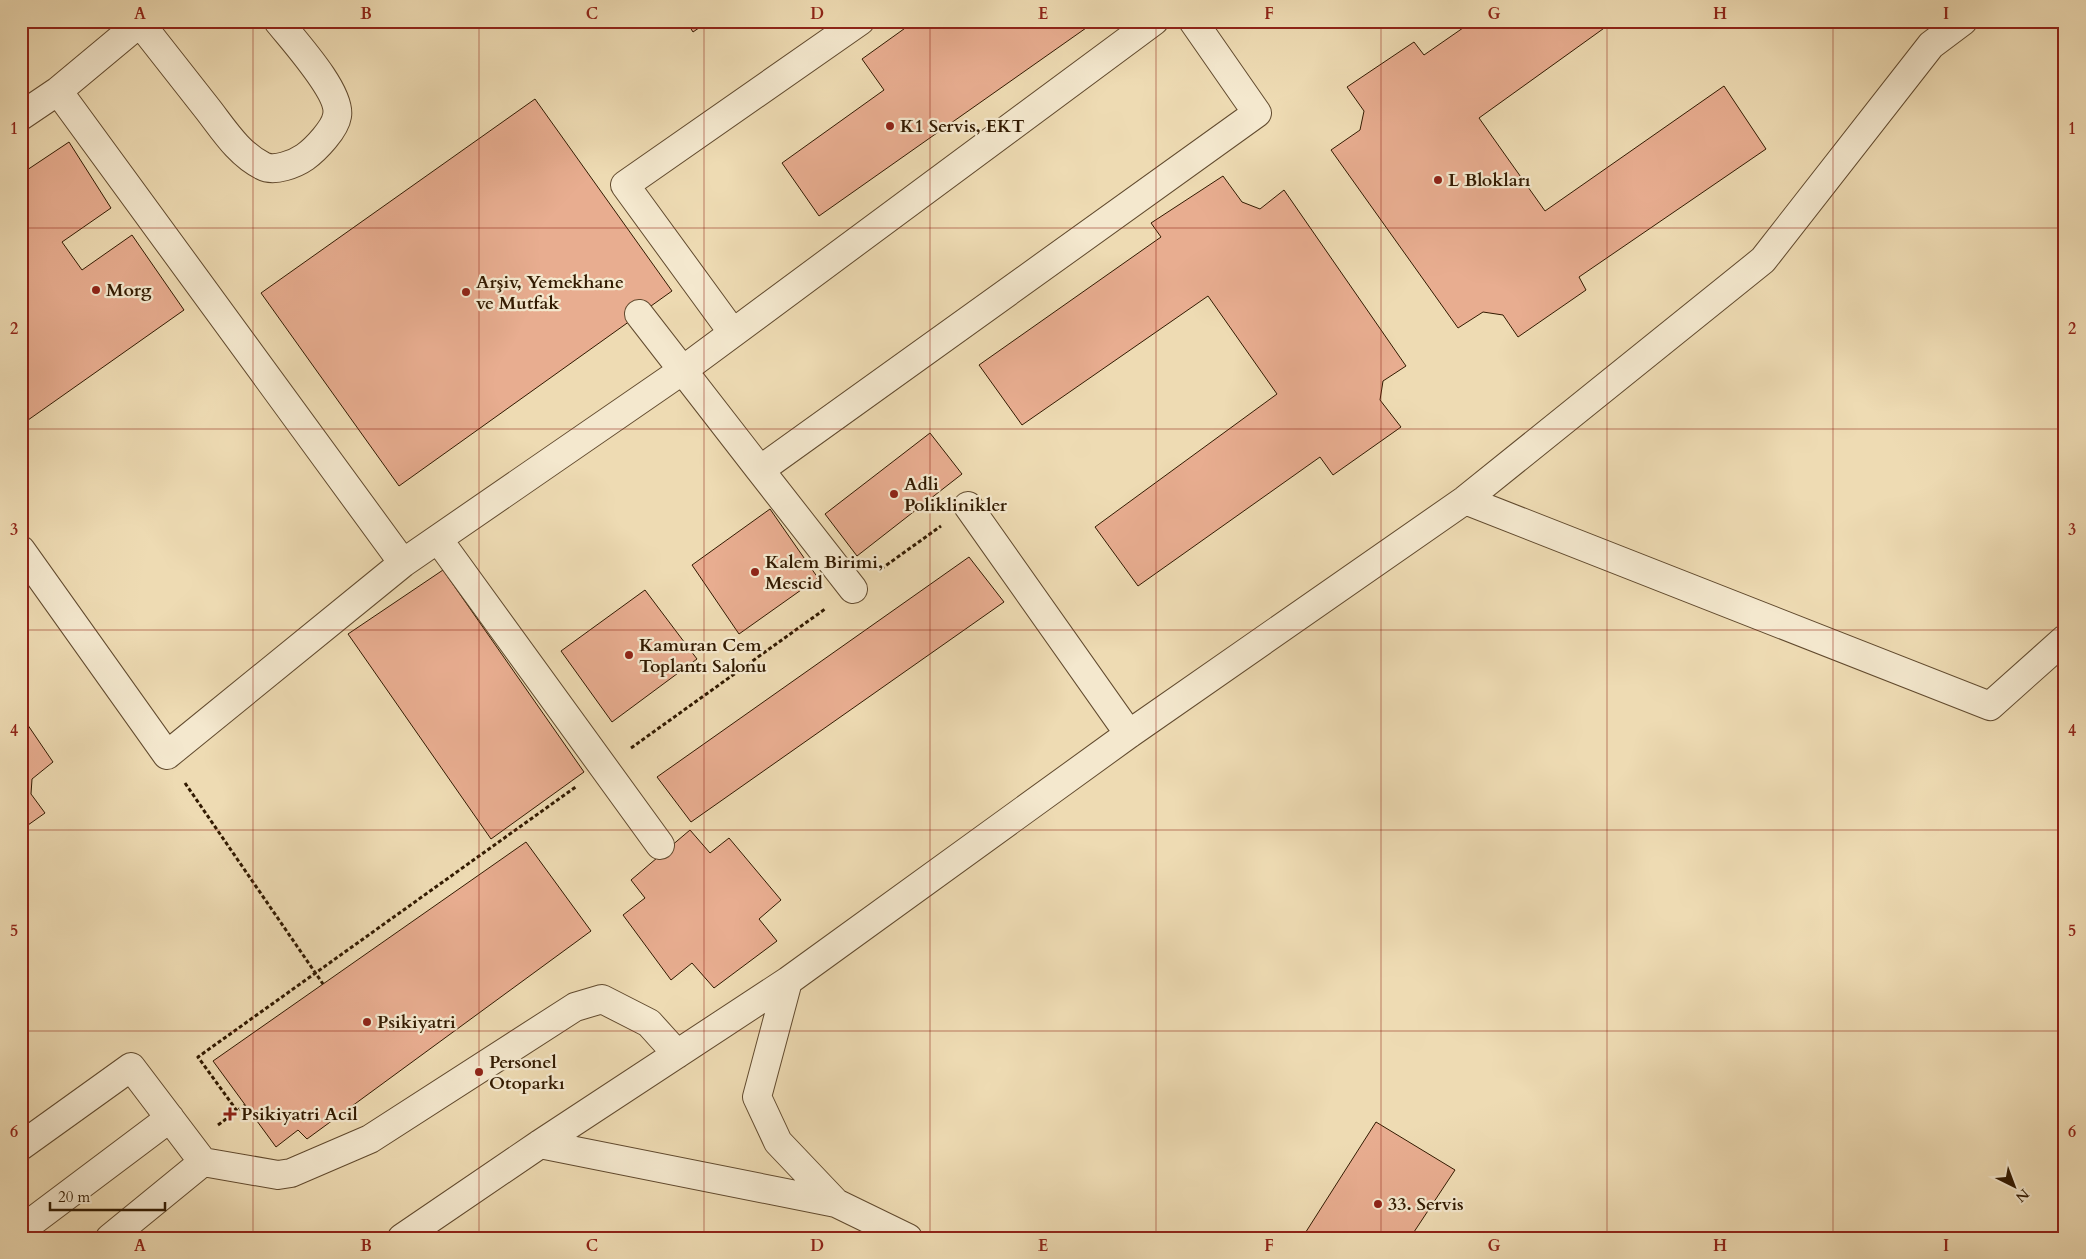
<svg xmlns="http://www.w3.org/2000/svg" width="2086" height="1259" font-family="Cardo,serif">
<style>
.building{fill:#e8ad90;stroke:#321a01}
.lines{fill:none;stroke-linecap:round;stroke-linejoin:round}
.minor-casing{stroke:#614a2e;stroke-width:30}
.path{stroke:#321a01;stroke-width:3;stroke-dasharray:4 2.5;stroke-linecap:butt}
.minor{stroke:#f4e8ce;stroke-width:28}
.grid{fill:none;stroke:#8f2418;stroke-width:1;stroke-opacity:0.55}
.poi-dot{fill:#8f2418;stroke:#f4e8ce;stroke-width:2}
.labels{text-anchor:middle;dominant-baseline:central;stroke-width:4.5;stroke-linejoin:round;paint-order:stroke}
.poi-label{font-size:18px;font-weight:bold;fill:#321a01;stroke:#f4e8ce;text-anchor:start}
.neatline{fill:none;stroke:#8f2418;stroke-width:2}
.grid-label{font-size:16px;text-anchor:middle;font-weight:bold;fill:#8f2418}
</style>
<rect width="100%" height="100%" fill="#eedbb3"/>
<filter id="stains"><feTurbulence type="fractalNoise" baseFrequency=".004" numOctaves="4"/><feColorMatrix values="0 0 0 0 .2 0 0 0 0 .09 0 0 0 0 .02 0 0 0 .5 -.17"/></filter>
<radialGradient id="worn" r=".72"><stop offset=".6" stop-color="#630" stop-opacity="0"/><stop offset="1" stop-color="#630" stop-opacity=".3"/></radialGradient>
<path class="building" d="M686,21H709L693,32Z
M915,21H1096L819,216L782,163L884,90L862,59Z
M1473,21H1614L1479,118L1545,211L1724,86L1766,149L1579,277L1586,290L1518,337L1503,315L1483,312L1458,328L1331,150L1360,130L1364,111L1347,87L1414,42L1424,55Z
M535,99L672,291L399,486L261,293Z
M69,142L111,208L62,242L82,270L132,235L184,310L21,425V174Z
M1223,176L1242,202L1260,209L1284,190L1406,366L1383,381L1380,400L1401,427L1333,475L1320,457L1138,586L1095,527L1277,394L1208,296L1022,425L979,365L1161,237L1151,223Z
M930,433L962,474L857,556L825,514Z
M770,509L818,578L739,634L692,565Z
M969,557L1004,602L691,822L657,777Z
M443,570L584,772L491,839L348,634Z
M645,590L697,659L612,722L561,651Z
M21,715L53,762L32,779L31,794L45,813L21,830Z
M690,830L710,853L729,838L781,900L759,919L777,941L714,988L692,963L671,980L623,915L645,898L631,880Z
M526,842L591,931L307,1139L298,1130L276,1147L213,1061Z
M1376,1122L1455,1170L1410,1238H1302Z"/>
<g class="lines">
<g class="minor-casing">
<path id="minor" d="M140,23C162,51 184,79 206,107C222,127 238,154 263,166C274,172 295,164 305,157C316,149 335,129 337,116C342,93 293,40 278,21
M58,91L403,563
M21,116L58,91L142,21
M639,314L760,470L1257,113L1193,21
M733,333L625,185L860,21
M760,470L853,589
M1465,500L1990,706L2065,639
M968,506L1129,734
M438,539L660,845
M21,550L167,755L403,563L683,370L1154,21
M788,981L757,1097L778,1142L836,1203L908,1238
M540,1144L836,1203
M21,1146L131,1067L203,1162L110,1238
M203,1162L278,1175L291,1173L370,1139L575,1007L602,999L649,1023L677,1054
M21,1230L170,1118
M402,1238L540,1144L788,981L1129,734L1465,500L1763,260L1931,45L1963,21"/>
</g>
<path class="path" d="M881,569L941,526
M631,748L825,609
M185,783L323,984
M237,1111L198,1057L577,786
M218,1125L245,1105"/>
<use href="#minor" class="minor"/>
</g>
<path class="grid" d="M253,21V1238M479,21V1238M704,21V1238M930,21V1238M1156,21V1238M1381,21V1238M1607,21V1238M1833,21V1238M21,228H2065M21,429H2065M21,630H2065M21,830H2065M21,1031H2065"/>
<g class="poi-dot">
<circle cx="890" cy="126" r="5"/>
<circle cx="1438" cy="180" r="5"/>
<circle cx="96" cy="290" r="5"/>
<circle cx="466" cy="292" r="5"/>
<circle cx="894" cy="494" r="5"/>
<circle cx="755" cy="572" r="5"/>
<circle cx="629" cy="655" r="5"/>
<circle cx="367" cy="1022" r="5"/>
<circle cx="479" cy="1072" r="5"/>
<path d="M227.5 1106.5h5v5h5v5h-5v5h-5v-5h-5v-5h5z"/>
<circle cx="1378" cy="1204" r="5"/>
</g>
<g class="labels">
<g class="poi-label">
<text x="900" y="126">K1 Servis, EKT</text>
<text x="1448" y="180">L Blokları</text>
<text x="476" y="282">Arşiv, Yemekhane<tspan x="476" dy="21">ve Mutfak</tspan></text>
<text x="106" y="290">Morg</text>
<text x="904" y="484">Adli<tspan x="904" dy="21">Poliklinikler</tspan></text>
<text x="765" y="562">Kalem Birimi,<tspan x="765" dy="21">Mescid</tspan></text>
<text x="639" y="645">Kamuran Cem<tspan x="639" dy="21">Toplantı Salonu</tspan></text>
<text x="377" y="1022">Psikiyatri</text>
<text x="489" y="1062">Personel<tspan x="489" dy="21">Otoparkı</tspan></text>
<text x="241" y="1114">Psikiyatri Acil</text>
<text x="1388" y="1204">33. Servis</text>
</g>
</g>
<rect width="2086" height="1259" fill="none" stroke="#eedbb3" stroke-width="55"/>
<g transform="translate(2014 1186) rotate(138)" stroke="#f4e8ce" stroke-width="4" paint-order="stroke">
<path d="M0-4L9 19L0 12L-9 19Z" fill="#321a01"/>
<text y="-8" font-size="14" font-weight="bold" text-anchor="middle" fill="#321a01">N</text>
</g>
<path d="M50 1202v8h115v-8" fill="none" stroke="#321a01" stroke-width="2.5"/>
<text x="58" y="1202" font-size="15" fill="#321a01" stroke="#f4e8ce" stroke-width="4" paint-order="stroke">20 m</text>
<rect x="28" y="28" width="2030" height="1204" class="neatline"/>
<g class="grid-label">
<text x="140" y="19">A</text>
<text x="366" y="19">B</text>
<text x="592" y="19">C</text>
<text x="817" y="19">D</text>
<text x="1043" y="19">E</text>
<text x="1269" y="19">F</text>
<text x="1494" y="19">G</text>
<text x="1720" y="19">H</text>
<text x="1946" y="19">I</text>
<text x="14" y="134">1</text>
<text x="2072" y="134">1</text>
<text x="14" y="334">2</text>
<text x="2072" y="334">2</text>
<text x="14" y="535">3</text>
<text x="2072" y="535">3</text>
<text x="14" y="736">4</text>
<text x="2072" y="736">4</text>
<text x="14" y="936">5</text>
<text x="2072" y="936">5</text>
<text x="14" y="1137">6</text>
<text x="2072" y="1137">6</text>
<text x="140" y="1251">A</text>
<text x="366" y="1251">B</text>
<text x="592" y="1251">C</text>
<text x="817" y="1251">D</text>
<text x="1043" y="1251">E</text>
<text x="1269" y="1251">F</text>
<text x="1494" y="1251">G</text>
<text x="1720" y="1251">H</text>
<text x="1946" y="1251">I</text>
</g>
<rect width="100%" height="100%" filter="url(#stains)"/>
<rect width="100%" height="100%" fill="url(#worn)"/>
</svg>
